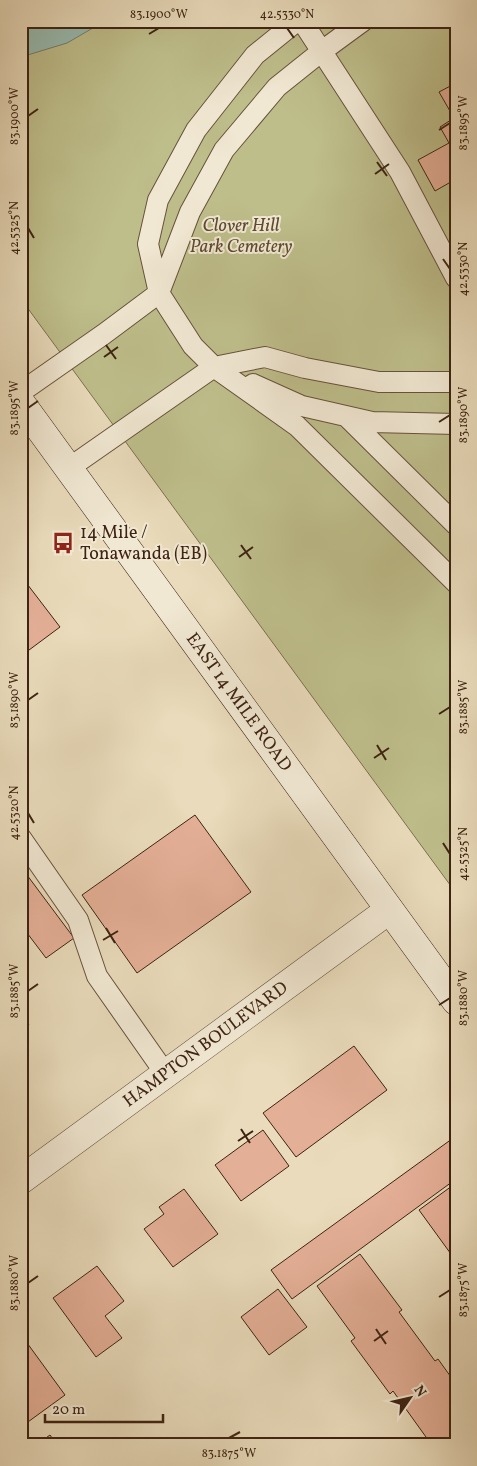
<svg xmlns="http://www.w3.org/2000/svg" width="477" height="1466" font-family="Vollkorn,serif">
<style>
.green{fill:#bebe8b;stroke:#7e704e}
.water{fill:#97bbb0;stroke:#737e71}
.building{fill:#e4af97;stroke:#3d2312}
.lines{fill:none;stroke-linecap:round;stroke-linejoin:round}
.lane-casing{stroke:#68513c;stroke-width:22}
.street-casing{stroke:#68513c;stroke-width:29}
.secondary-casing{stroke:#3d2312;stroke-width:29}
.lane{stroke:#f1e8d3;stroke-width:20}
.street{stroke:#f1e8d3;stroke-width:28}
.secondary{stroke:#f1e8d3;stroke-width:28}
.ticks{fill:none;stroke:#3d2312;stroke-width:2}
.labels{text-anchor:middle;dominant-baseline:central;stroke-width:4;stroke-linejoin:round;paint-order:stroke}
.park-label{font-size:18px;font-style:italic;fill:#5d4a30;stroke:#f1e8d3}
.poi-label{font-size:18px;fill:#3d2312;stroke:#f1e8d3;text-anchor:start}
.street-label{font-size:18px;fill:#3d2312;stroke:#f1e8d3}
.neatline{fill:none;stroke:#3d2312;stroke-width:2}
.ticks-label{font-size:12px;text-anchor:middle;fill:#3d2312}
</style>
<rect width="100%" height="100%" fill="#e9dbbb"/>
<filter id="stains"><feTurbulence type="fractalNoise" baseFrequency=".004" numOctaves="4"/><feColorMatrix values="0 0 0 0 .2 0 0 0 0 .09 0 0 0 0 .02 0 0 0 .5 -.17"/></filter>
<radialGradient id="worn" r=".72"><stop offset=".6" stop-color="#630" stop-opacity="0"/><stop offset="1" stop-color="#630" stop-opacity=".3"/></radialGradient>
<path class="green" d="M21,21H456V893L21,299Z"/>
<path class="water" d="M21,21H105L67,43L21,57Z"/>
<path class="building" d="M456,83V179L435,191L418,160L449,143L440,127L454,118L439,92Z
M21,576L60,627L21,656Z
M195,815L251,892L137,973L82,895Z
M21,867L74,938L46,958L21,925Z
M21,1014L29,1025L21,1031Z
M354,1046L387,1090L296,1157L263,1113Z
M263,1130L289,1166L241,1201L215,1165Z
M456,1136V1179L292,1299L271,1270Z
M456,1183V1261L419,1210Z
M184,1189L218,1234L173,1267L144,1229L164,1214L159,1207Z
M360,1254L402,1310L399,1312L435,1361L438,1359L456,1384V1445H443L438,1439L431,1444L393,1391L390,1394L351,1341L355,1338L317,1286Z
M97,1266L124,1301L105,1316L122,1338L96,1357L53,1298Z
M278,1289L307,1327L269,1355L241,1317Z
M22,1336L65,1395L21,1427V1337Z
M50,1435L57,1445H36Z"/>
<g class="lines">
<g class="lane-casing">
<path id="lane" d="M297,21L255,55L196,130L158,200L148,244L159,293L193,346L214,367L297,426L456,583
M302,21L400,172L456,278
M253,384L302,406L372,422L456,424
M21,392L104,334L159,293L190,212L224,150L277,87L322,51L363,21
M346,416L456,525
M69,468L214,367L265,357L305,368L379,382H456
M21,838L78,920L97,976L165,1073"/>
</g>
<g class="street-casing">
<g id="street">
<path id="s1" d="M21,1180L389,910"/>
</g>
</g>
<g class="secondary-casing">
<g id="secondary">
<path id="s2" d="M21,403L456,1001"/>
</g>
</g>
<use href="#lane" class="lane"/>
<use href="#street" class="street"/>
<use href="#secondary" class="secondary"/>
</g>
<path class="ticks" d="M287,28L294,38M149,34L159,28M28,116L38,109M439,130L450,123M377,162L387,176M375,174L389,164M28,228L34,238M443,259L450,269M106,345L116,359M104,357L118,347M28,408L38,401M439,422L450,415M241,545L251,559M239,557L253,547M28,700L38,693M439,714L450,707M377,745L386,760M374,758L389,748M28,813L34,823M443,843L450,854M106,928L115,943M103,940L118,931M28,991L38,984M439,1005L450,998M241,1129L250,1143M238,1141L253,1131M28,1283L38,1276M439,1297L450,1290M376,1329L386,1344M374,1341L388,1331M229,1438L240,1432"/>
<defs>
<g id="bus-bare" transform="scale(1.725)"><path d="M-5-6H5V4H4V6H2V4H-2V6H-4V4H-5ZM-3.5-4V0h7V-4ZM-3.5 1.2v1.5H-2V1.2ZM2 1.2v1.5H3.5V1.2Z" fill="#8f2418" stroke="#f1e8d3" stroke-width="2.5" paint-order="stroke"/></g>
</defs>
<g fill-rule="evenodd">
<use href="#bus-bare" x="63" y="543"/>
</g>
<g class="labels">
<g class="park-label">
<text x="241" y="226">Clover Hill<tspan x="241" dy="21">Park Cemetery</tspan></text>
</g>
<g class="poi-label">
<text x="80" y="533">14 Mile /<tspan x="80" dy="21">Tonawanda (EB)</tspan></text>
</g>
<g class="street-label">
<text stroke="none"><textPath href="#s2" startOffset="370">EAST 14 MILE ROAD</textPath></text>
<text stroke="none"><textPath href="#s1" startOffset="229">HAMPTON BOULEVARD</textPath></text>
</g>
</g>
<rect width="477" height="1466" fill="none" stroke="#e9dbbb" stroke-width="55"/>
<g transform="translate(410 1398) rotate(56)" stroke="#f1e8d3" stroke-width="4" paint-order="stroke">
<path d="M0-4L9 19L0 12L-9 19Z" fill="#3d2312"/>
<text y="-8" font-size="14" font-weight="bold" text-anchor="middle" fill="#3d2312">N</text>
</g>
<path d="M45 1414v8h118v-8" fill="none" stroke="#3d2312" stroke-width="2.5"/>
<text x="52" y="1414" font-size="15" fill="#3d2312" stroke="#f1e8d3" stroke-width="4" paint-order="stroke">20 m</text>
<rect x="28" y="28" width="422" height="1410" class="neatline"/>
<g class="ticks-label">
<text x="159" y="18">83.1900°W</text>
<text x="287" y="18">42.5330°N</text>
<text transform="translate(14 116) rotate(-90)" y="4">83.1900°W</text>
<text transform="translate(463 123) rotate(-90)" y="4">83.1895°W</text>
<text transform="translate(14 228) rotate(-90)" y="4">42.5325°N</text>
<text transform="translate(463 269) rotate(-90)" y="4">42.5330°N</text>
<text transform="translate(14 408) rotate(-90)" y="4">83.1895°W</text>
<text transform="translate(463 415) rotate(-90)" y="4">83.1890°W</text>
<text transform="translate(14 700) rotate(-90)" y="4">83.1890°W</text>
<text transform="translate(463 707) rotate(-90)" y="4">83.1885°W</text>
<text transform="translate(14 813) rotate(-90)" y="4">42.5320°N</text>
<text transform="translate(463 854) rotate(-90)" y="4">42.5325°N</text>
<text transform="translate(14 991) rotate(-90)" y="4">83.1885°W</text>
<text transform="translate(463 998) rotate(-90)" y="4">83.1880°W</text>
<text transform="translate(14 1283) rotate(-90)" y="4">83.1880°W</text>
<text transform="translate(463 1290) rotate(-90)" y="4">83.1875°W</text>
<text x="229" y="1457">83.1875°W</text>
</g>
<rect width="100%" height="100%" filter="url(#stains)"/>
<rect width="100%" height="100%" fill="url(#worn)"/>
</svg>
